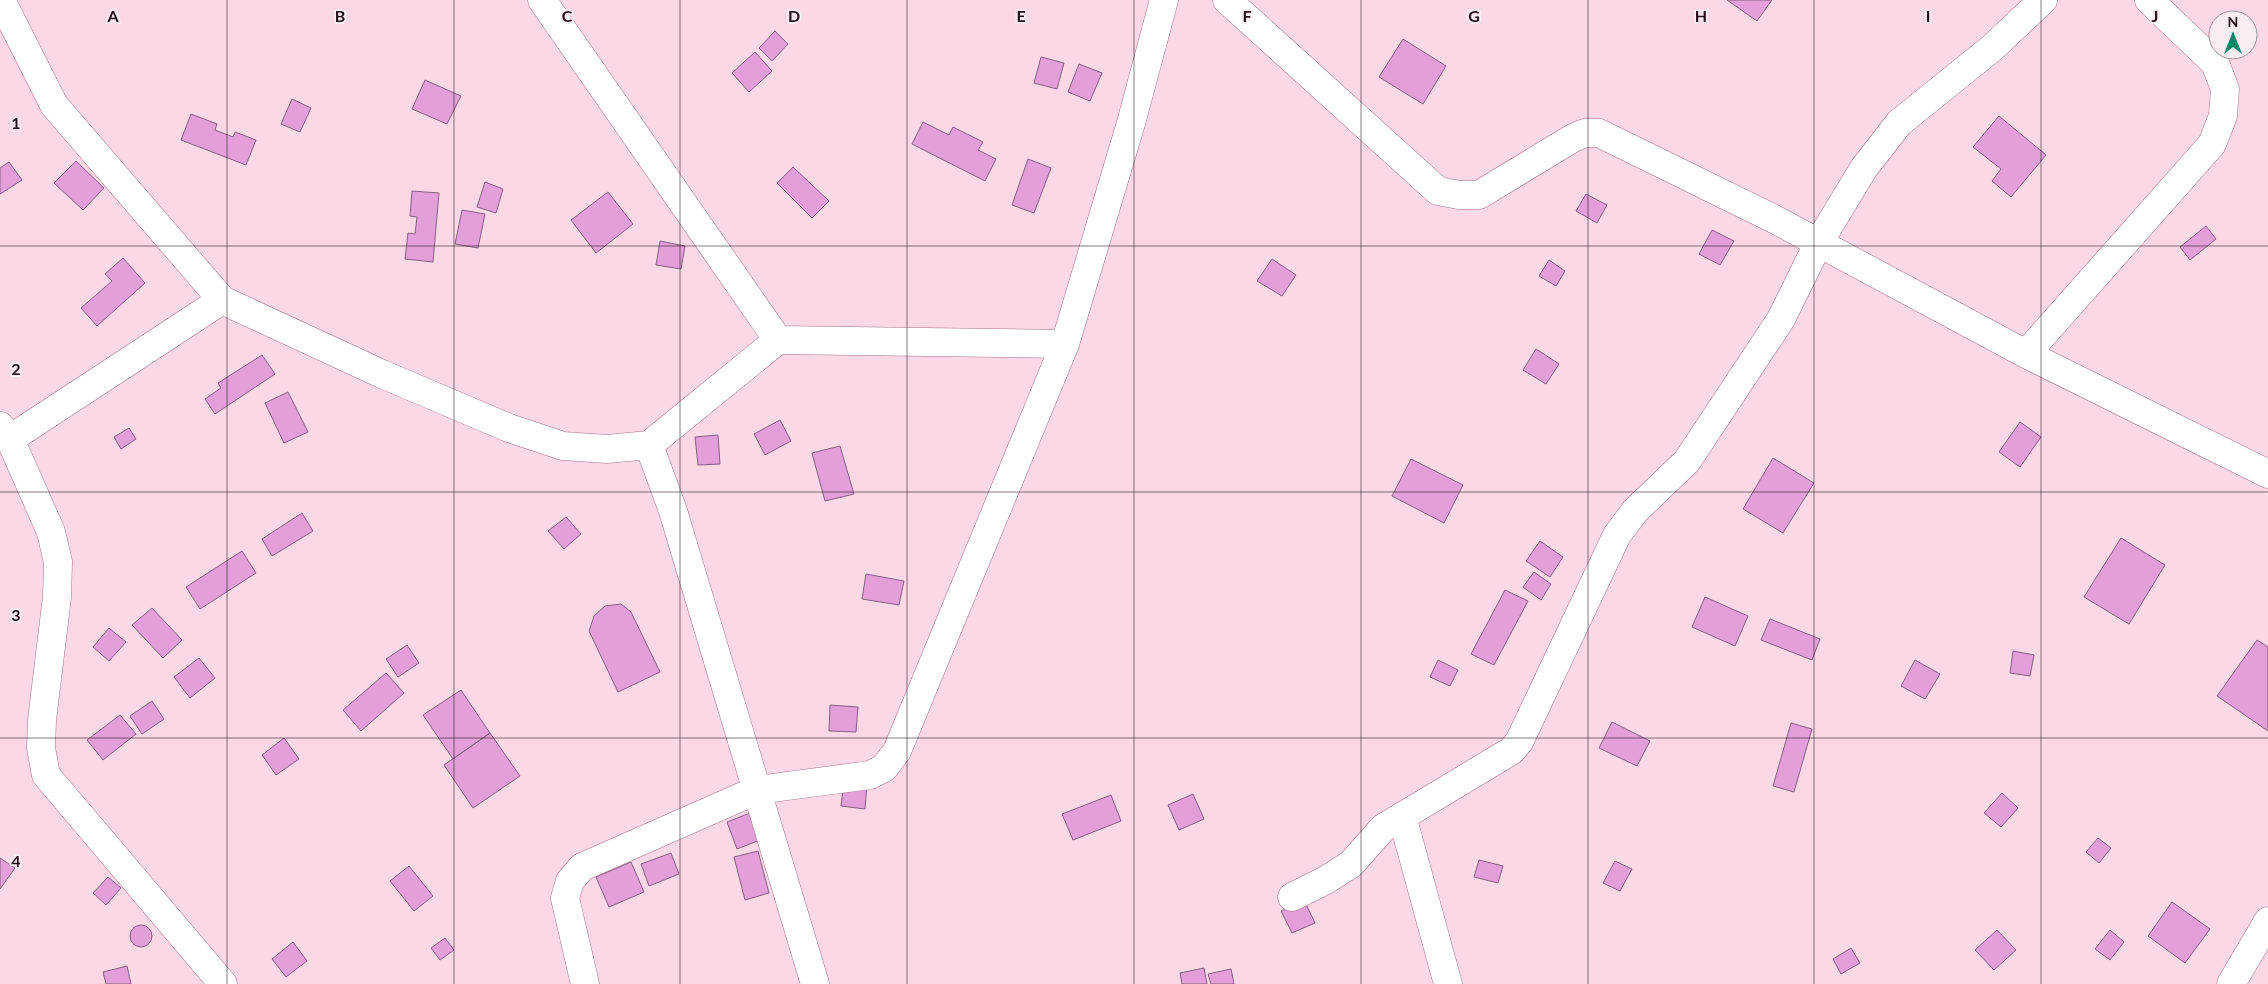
<svg xmlns="http://www.w3.org/2000/svg" width="2268" height="984" font-family="Lato,sans-serif">
<style>
.building{fill:#e39fda;stroke:#875f82}
.lines{fill:none;stroke-linecap:round;stroke-linejoin:round}
.minor-casing{stroke:#a47187;stroke-width:29}
.minor{stroke:#fff;stroke-width:28}
.grid{fill:none;stroke:#220e17;stroke-width:1;stroke-opacity:0.55}
.grid-label{font-size:16px;text-anchor:middle;font-weight:bold;fill:#220e17;stroke:#f8ecf1;stroke-width:4;stroke-linejoin:round;paint-order:stroke}
</style>
<rect width="100%" height="100%" fill="#fbd8e6"/>
<path class="building" d="M1727,0H1772L1757,21Z
M775,31L788,44L772,61L759,48Z
M1403,39L1446,66L1423,104L1379,77Z
M755,52L772,71L749,92L732,73Z
M1041,57L1064,63L1057,89L1034,83Z
M1079,64L1102,73L1090,101L1068,92Z
M425,80L461,96L447,124L412,109Z
M292,99L311,108L300,132L281,124Z
M191,114L217,124L215,130L233,137L235,132L256,140L246,165L181,140Z
M1999,116L2046,155L2011,197L1992,181L2001,169L1973,147Z
M923,122L949,135L953,127L983,142L978,150L996,159L985,181L912,144Z
M1028,159L1051,168L1034,213L1012,205Z
M76,161L104,188L83,210L54,183Z
M9,162L22,180L0,194V168Z
M793,167L829,201L812,218L777,183Z
M485,182L503,189L496,213L477,207Z
M412,191L439,193L433,262L405,259L408,233L415,234L417,217L410,216Z
M608,192L633,224L596,253L571,220Z
M1586,194L1607,205L1597,223L1576,211Z
M462,210L485,214L478,248L455,244Z
M2206,226L2216,239L2190,260L2180,247Z
M1712,230L1734,241L1720,265L1699,254Z
M660,241L685,246L681,269L656,265Z
M123,258L145,283L97,326L81,308L112,281L105,274Z
M1272,259L1296,275L1282,296L1257,281Z
M1549,260L1565,271L1556,286L1539,276Z
M1536,349L1559,364L1546,384L1523,370Z
M262,355L275,374L215,414L205,399L221,388L218,383Z
M288,392L308,432L284,443L265,403Z
M780,420L791,441L765,455L754,434Z
M2020,422L2041,437L2020,467L1999,452Z
M129,428L136,439L121,449L114,437Z
M718,435L720,464L698,465L695,437Z
M840,446L854,494L825,501L812,453Z
M1773,458L1814,483L1783,533L1743,509Z
M1411,459L1463,485L1444,523L1392,496Z
M302,513L313,531L272,556L262,539Z
M566,517L581,534L564,549L548,531Z
M2121,538L2165,565L2129,624L2084,597Z
M1540,541L1563,557L1550,577L1526,561Z
M242,551L256,573L200,609L186,587Z
M1534,572L1551,584L1541,600L1523,587Z
M866,574L904,581L899,605L862,599Z
M1505,590L1528,601L1494,665L1471,654Z
M1705,597L1748,616L1735,646L1692,627Z
M621,604L631,612L660,672L618,692L589,631L594,616L605,606Z
M152,608L182,640L163,658L132,625Z
M1770,619L1820,639L1812,660L1761,640Z
M109,628L126,642L109,661L93,647Z
M2257,640L2268,647V731L2217,696Z
M407,645L419,663L398,677L386,659Z
M2013,651L2034,655L2030,676L2010,673Z
M199,658L215,678L190,698L174,677Z
M1438,660L1458,670L1450,686L1430,677Z
M1915,660L1940,674L1925,699L1901,686Z
M386,673L404,693L361,731L343,710Z
M461,690L490,733L453,759L423,715Z
M152,701L164,719L142,734L130,716Z
M830,705L858,707L856,732L829,731Z
M120,715L136,734L103,760L87,740Z
M1612,722L1650,741L1637,766L1599,748Z
M1791,723L1812,729L1794,792L1773,786Z
M490,733L520,776L473,808L444,765Z
M284,738L299,759L276,775L262,755Z
M844,782L867,784L865,809L841,806Z
M2002,793L2018,808L2001,827L1984,813Z
M1193,794L1204,819L1179,830L1168,805Z
M1111,795L1121,821L1073,840L1062,814Z
M750,813L760,840L737,849L727,822Z
M2098,838L2111,848L2099,863L2086,852Z
M758,851L769,893L745,900L734,857Z
M671,853L679,874L649,886L641,864Z
M0,858L15,868L0,889Z
M1479,860L1503,866L1498,883L1474,877Z
M1615,861L1632,869L1620,891L1603,883Z
M631,862L644,892L609,907L596,877Z
M409,866L433,896L414,911L390,881Z
M108,877L121,888L106,905L93,893Z
M1304,900L1315,923L1292,933L1281,911Z
M2172,902L2210,929L2185,963L2148,936Z
M130 936a11 11 0 1 1 22 0a11 11 0 1 1-22 0Z
M1997,930L2016,950L1994,970L1975,950Z
M2110,930L2124,942L2110,960L2095,949Z
M445,938L454,950L440,960L431,948Z
M293,942L307,961L286,977L272,959Z
M1851,948L1860,963L1841,974L1833,959Z
M127,966L131,984H106L103,972Z
M1204,968L1207,984H1182L1180,973Z
M1231,969L1234,984H1211L1208,974Z"/>
<g class="lines">
<g class="minor-casing">
<path id="minor" d="M1,0L54,105L222,300L382,374L509,428L563,446L607,449L649,445L778,340L1065,344L1131,123L1164,0
M542,0L778,340
M1227,0L1438,191L1459,195H1479L1573,138L1585,133H1599L1776,220L2026,354L2268,474
M2026,354L2212,144L2223,116L2225,89L2215,63L2149,0
M0,426L10,439L51,532L58,562L57,597L42,720L41,748L46,775L223,984
M10,439L222,300
M649,445L673,511L815,984
M1402,816L1448,984
M1292,897L1326,880L1351,864L1383,828L1511,751L1519,742L1617,535L1635,511L1687,461L1781,319L1819,242L1864,168L1899,123L1992,48L2043,0
M585,984L565,898L570,881L582,867L757,790L870,775L884,768L897,751L1065,344
M2231,984L2268,921"/>
</g>
<use href="#minor" class="minor"/>
</g>
<path class="grid" d="M227,0V984M454,0V984M680,0V984M907,0V984M1134,0V984M1361,0V984M1588,0V984M1814,0V984M2041,0V984M0,246H2268M0,492H2268M0,738H2268"/>
<g class="grid-label">
<text x="113" y="22">A</text>
<text x="340" y="22">B</text>
<text x="567" y="22">C</text>
<text x="794" y="22">D</text>
<text x="1021" y="22">E</text>
<text x="1247" y="22">F</text>
<text x="1474" y="22">G</text>
<text x="1701" y="22">H</text>
<text x="1928" y="22">I</text>
<text x="2155" y="22">J</text>
<text x="16" y="129">1</text>
<text x="16" y="375">2</text>
<text x="16" y="621">3</text>
<text x="16" y="867">4</text>
</g>
<g transform="translate(2233 35)"><circle r="24" fill="#f8ecf1" stroke="#a2939a"/>
<path d="M0-4L9 19L0 12L-9 19Z" fill="#02876b"/>
<text y="-8" font-size="14" font-weight="bold" text-anchor="middle" fill="#220e17">N</text>
</g>
</svg>
